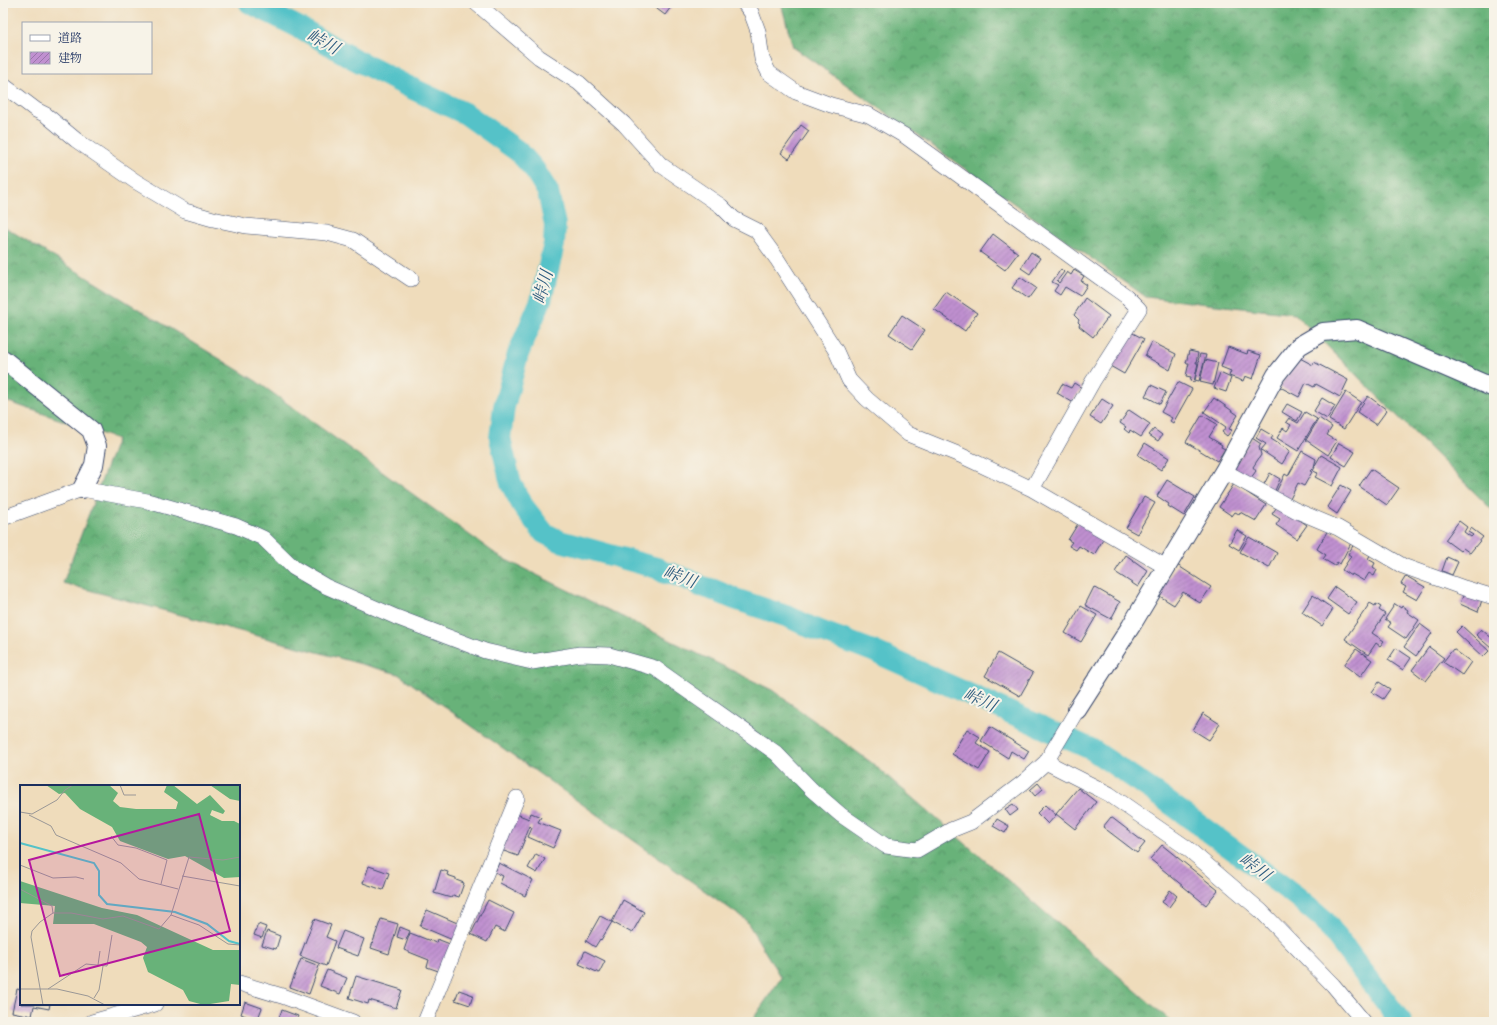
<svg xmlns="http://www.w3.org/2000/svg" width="1497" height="1025" font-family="Alegreya,'Noto Serif JP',serif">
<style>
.forest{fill:url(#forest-crowns);stroke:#42706c}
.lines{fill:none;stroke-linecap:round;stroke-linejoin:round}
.river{stroke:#54c2c8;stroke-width:22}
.building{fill:url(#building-hatch)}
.minor-casing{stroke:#3b496c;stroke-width:16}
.tertiary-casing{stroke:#3b496c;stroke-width:20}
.minor{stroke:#fff;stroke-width:15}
.tertiary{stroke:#fff;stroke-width:18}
.labels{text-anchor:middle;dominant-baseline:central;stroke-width:4;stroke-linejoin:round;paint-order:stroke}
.water-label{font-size:17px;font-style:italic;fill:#2c5b7e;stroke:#f7f3e8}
.inset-river{fill:none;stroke:#54c2c8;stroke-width:2}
.inset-road{fill:none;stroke:#9a9796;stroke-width:1}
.view{fill:#b5179e;fill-opacity:0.15;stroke:#b5179e;stroke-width:2}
.inset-edge{fill:none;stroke:#1b2f5e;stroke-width:2}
</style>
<defs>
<pattern id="forest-crowns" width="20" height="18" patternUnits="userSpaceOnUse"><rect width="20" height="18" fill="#68b279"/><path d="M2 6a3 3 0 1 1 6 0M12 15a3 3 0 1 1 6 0" fill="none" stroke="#559166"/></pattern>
<pattern id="building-hatch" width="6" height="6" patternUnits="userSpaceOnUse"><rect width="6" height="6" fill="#c090d0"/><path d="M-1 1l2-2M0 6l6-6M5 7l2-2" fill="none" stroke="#9b76ac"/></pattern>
</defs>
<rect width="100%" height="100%" fill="#f7f3e8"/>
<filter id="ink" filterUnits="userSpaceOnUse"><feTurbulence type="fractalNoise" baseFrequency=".025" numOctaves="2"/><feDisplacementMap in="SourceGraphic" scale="8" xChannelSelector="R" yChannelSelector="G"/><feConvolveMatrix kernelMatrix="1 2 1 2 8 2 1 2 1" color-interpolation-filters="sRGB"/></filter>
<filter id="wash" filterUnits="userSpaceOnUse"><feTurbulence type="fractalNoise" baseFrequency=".012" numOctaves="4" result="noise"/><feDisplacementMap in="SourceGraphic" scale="16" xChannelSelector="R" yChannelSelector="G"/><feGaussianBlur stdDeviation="0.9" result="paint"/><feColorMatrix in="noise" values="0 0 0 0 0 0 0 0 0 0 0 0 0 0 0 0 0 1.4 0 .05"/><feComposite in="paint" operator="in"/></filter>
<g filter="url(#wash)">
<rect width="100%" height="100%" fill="#efdcbb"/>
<path class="forest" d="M781,3H1494V512L1295,314L1146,297L793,47Z
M3,226L256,381L500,557L772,690L872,763L1172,1022H751L781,978L746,920L398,674L63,583L117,439L3,400Z"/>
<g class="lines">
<path class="river" d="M250,3L306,31L354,59L407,86L466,114L519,152L534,169L548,192L555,225L554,244L541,300L518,354L504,407L500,438L511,484L523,506L544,533L560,541L657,568L665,573H670L694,582L700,586L711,589L735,599L789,617L812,628L873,651L1091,749L1153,791L1296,896L1323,919L1401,1022"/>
</g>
<g id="blocks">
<path class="building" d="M649,3H674L665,15Z
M801,125L809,131L789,159L781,153Z
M993,234L1018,253L1005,270L980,252Z
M1031,252L1040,258L1030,274L1021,268Z
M1061,269L1064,272L1057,281L1059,283L1067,272L1071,275L1074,270L1084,276L1081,281L1087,285L1080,296L1065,287L1060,295L1054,291L1058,285L1052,282Z
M1020,277L1036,288L1028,299L1012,288Z
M946,292L977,313L965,331L934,309Z
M1085,298L1109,316L1093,337L1079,326L1080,324L1078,322L1079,320L1074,315Z
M902,315L925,330L912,349L889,334Z
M1129,331L1144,339L1124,374L1110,366Z
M1152,342L1176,354L1170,370L1145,356Z
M1228,347L1247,354L1248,351L1261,355L1253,379L1245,376L1243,381L1229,376L1231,371L1221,367Z
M1189,351L1198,353L1196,363H1198L1194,382L1190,381L1191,377L1186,376L1189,363H1186Z
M1200,354L1206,355L1199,381L1195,380L1199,362L1198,361Z
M1296,356L1313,365L1314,362L1348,380L1340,397L1316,384L1314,387L1306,383L1299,397L1280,387Z
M1205,360L1218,363L1213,385L1200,382Z
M1220,373L1231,378L1226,392L1214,388Z
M1178,382L1192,389L1173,423L1170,421L1172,418L1161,412Z
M1074,383L1082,388L1072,402L1057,393L1062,384L1071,388Z
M1151,385L1166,392L1160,404L1145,396Z
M1346,392L1361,402L1344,429L1329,420Z
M1368,396L1387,410L1376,425L1357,412Z
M1214,398L1238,415L1229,429L1232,430L1227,436L1222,432L1226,427L1204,412Z
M1322,398L1335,406L1327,419L1314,411Z
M1102,399L1113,406L1101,424L1090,417Z
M1287,404L1302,412L1297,421L1282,412Z
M1129,410L1150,424L1141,437L1130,430L1129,433L1124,429L1126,427L1120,423Z
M1305,412L1317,419L1298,451L1277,438L1283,428L1287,431L1291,425L1286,422L1289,418L1298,423Z
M1202,415L1217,424L1209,437L1222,445L1221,447L1225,449L1217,461L1186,442Z
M1319,418L1332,427L1327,435L1337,441L1328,455L1306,440Z
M1154,429L1162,435L1158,441L1149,435Z
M1261,429L1273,436L1271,439L1290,451L1282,464L1261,450L1266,444L1256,438Z
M1252,438L1261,444L1259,447L1261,455L1253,467L1256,471L1250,479L1233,468Z
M1145,443L1169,458L1161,470L1138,455Z
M1339,443L1355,452L1346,466L1331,457Z
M1302,451L1316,459L1314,467L1321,455L1342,467L1332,486L1315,477L1318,473L1313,471L1315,467H1314L1310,471L1312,472L1304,486L1298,483L1289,501L1275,494L1285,474L1288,476Z
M1371,469L1399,488L1387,505L1359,486Z
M1270,473L1280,479L1273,495L1262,488Z
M1167,480L1195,497L1184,516L1168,506L1169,504L1157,496Z
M1234,484L1266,505L1256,521L1240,512L1239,514L1235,512L1232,516L1219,507Z
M1341,485L1351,491L1337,514L1327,507Z
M1144,497L1155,503L1137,534L1126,528Z
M1278,505L1307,525L1297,539L1276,525L1280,519L1272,514Z
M1459,521L1467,527L1464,532L1471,537L1473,535L1468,532L1471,528L1483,537L1470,553L1463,548L1460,551L1445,540Z
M1079,522L1104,538L1094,555L1079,546L1076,550L1069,546L1072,542L1068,540Z
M1237,530L1247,536L1239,550L1229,544Z
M1328,530L1351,543L1340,564L1337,562L1335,566L1323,559L1326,555L1317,549Z
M1249,537L1277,553L1269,568L1240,552Z
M1354,544L1370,555L1368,559L1375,563L1373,567L1377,570L1374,576L1369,573L1364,581L1352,574L1351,576L1342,570L1351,556L1348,554Z
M1126,555L1148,571L1138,587L1115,572Z
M1447,557L1458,562L1452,575L1442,571Z
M1177,565L1211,587L1200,603L1183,592L1174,605L1158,595Z
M1406,576L1425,587L1417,600L1403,592L1406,587L1401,584Z
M1094,587L1120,602L1111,619L1085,605Z
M1335,587L1357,602L1348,614L1327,599Z
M1464,593L1482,600L1478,612L1460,604Z
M1313,595L1333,609L1322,626L1302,612Z
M1370,603L1375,606L1376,604L1381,607L1379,610L1385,614L1372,633L1384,641L1380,646L1376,643L1368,655L1345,639Z
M1395,604L1401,608L1402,606L1408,610L1407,612L1419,620L1406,639L1388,627L1391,623L1385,619Z
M1081,606L1097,615L1081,642L1065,633Z
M1420,624L1432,633L1416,656L1404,647Z
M1462,626L1489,651L1483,657L1456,632Z
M1481,629L1494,640V643L1491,648L1476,635Z
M1429,647L1444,658L1426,681L1412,670Z
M1396,648L1411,658L1403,670L1388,660Z
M1356,649L1372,660L1360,677L1344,665Z
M1453,649L1471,662L1462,675L1443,662Z
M998,653L1033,673L1020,696L985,676Z
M1379,682L1390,689L1383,699L1372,692Z
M1203,713L1220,724L1209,740L1193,730Z
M990,727L1029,751L1024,759L1011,751L1008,758L981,741Z
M967,729L980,737L976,743L990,752L979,770L952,754Z
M1038,783L1043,789L1035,796L1030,790Z
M1078,788L1096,802L1075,829L1056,814Z
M1013,804L1018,810L1010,816L1005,809Z
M1045,805L1056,815L1048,824L1037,813Z
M514,813L529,819L531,813L541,817L538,822L561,831L553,848L528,837L532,828L530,826L518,856L501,850Z
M1111,817L1145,843L1137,853L1103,827Z
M997,819L1009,826L1005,833L993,826Z
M1162,845L1218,890L1206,905L1150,859Z
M536,854L545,859L537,873L528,868Z
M499,863L533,880L525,896L500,883L503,876L495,872Z
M369,866L389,873L383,890L363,883Z
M441,870L448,872L447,875L456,878V880L464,883L459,897L453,895L451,898L434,893Z
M1170,890L1177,896L1169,907L1162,902Z
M488,900L514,913L505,932L495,927L487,942L471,934Z
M623,900L644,912L632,933L612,922Z
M427,910L462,925L455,941L420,926Z
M600,916L612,922L601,940L600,939L595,947L586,941Z
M314,919L331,925L326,937L335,941L326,966L300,956Z
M381,919L398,924L389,954L371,948Z
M258,924L266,927L262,938L254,935Z
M400,927L410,931L406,940L397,937Z
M267,931L280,936L276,949L262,945Z
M343,931L364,939L358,956L336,948Z
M410,933L436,943L437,939L455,946L444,973L427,967L429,960L404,950Z
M585,951L605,961L599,973L579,964Z
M301,959L319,966L309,994L290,987Z
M327,970L347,978L340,994L320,986Z
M356,976L402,990L396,1008L369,1000L368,1004L349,998Z
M17,989L21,990V1004H50L49,1009L34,1006L32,1016L12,1012Z
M459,990L473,995L470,1005L455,1000Z
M245,1002L262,1008L257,1021L241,1014Z
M282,1010L298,1016L295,1022H277Z"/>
</g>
</g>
<g filter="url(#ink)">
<use href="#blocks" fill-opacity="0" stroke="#3b496c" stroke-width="1"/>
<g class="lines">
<g class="minor-casing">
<path id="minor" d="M476,3L539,57L579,83L624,124L661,165L721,206L734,219L756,230L777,259L836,351L849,380L867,399L908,434L960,455L1032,489L1166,567
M744,3L751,12L758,31L762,59L769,73L796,92L831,105L869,115L905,136L1099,277L1126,296L1139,309L1093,381L1032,489
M3,85L36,110L46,115L76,140L135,181L185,211L213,219L246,226L327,233L353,240L411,279
M1224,471L1295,510L1338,528L1403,566L1464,588L1494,597
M3,518L82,489L147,501L236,526L263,538L294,568L325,586L396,617L485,651L532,662L580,654L609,655L655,668L776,753L812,790L841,815L886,846L917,850L951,830L971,822L1024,782L1046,762L1077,710
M1046,762L1109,794L1187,848L1261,911L1333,985L1364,1022
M239,983L282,996L353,1022
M92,1022L155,1004
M425,1022L517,798"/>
</g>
<g class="tertiary-casing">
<path id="tertiary" d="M3,359L91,430L97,446L94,465L82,489
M1077,710L1131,626L1224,471L1276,375L1299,346L1323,332L1357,329L1494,388"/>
</g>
<use href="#minor" class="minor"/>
<use href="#tertiary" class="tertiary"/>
</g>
</g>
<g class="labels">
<g class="water-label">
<text transform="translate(323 42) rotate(28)">峠川</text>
<text transform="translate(543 287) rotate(-75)">峠川</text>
<text transform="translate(680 577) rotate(20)">峠川</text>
<text transform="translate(980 700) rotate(24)">峠川</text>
<text transform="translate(1255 867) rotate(37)">峠川</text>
</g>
</g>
<g transform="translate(20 785)">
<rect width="220" height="220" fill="#efdcbb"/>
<path d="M26,0H89L98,8L93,16L100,22L116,24H156L158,17L144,7L147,0H153L177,19L190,10L205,26L203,29L192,25L190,30L202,36H214L220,39V92L204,93L165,71L148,74L100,56L92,42L60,24L45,8L39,9ZM190,0H220V16L210,14ZM0,96L82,123L117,130L193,165H220V200L211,199L209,216L184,220L169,216L163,205L128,187L123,173L127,162L121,157L74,139H33L35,121L0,118Z" fill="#68b279"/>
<path class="inset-river" d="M0,58L74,78L79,86V110L87,119L155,127L187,139L209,156L220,159"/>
<path class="inset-road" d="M100,0L104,10H116M0,27L12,29L37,15L45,5L53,0M9,30L31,41L36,50L101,78L119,94L158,104M91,51L98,60L116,63L147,75L141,99M0,80L33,93L56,92L64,94M162,91L220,101M0,104L32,121L33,128M151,130L179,140L208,159L220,160M78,180L80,166M0,204H37L68,211L85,220M28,204L66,179L87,181L92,150M74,213L79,205L83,181M23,220L11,152L12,146L20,137L33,128H51L83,134L103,131L139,144L151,130L169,72L203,75L220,72"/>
<path class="view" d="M179,29L210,146L40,191L9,75Z"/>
<rect width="220" height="220" class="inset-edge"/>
</g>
<rect width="1497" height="1025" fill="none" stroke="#f7f3e8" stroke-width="16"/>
<rect x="22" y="22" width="130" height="52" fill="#f7f3e8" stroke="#9fa5b1"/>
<rect x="30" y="35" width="20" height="6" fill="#ffffff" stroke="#9fa5b1"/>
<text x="58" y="42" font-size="12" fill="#1b2f5e">道路</text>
<rect x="30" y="52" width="20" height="12" fill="url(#building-hatch)" stroke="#9fa5b1"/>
<text x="58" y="62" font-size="12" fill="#1b2f5e">建物</text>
</svg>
